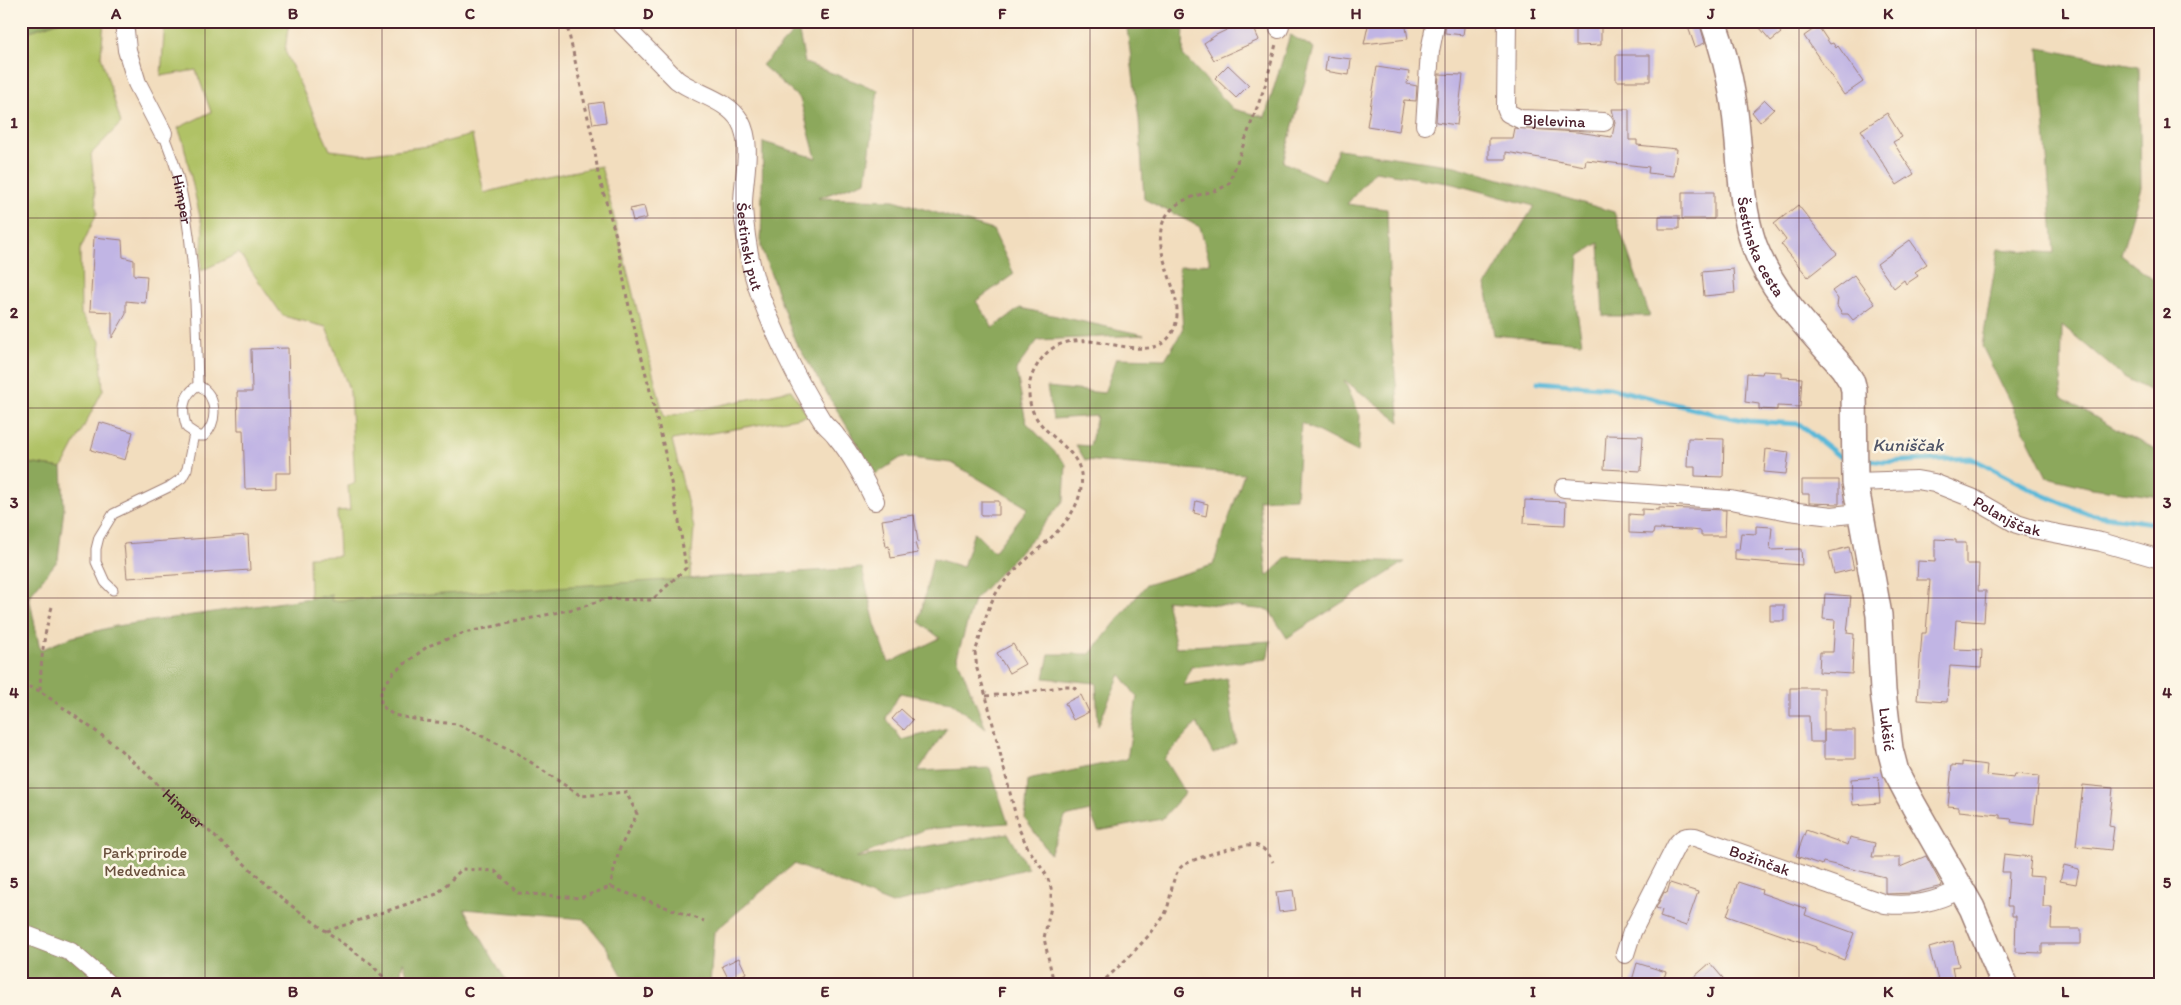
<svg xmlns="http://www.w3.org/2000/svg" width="2181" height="1005" font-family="Itim,sans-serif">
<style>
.green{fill:#b0c266;stroke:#7d7048}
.forest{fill:#8ca85b;stroke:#6b6443}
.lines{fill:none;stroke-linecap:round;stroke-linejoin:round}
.stream{stroke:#5ab8d8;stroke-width:5}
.building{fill:#c1b5e4}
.service-casing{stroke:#9e7e74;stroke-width:11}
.minor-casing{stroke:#9e7e74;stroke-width:20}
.secondary-casing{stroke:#9e7e74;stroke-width:28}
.path{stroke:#9e7e74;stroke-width:3;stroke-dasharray:4 4;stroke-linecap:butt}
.service{stroke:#fff;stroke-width:9}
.minor{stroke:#fff;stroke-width:18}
.secondary{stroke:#fff;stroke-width:25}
.grid{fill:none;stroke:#4a1f2b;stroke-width:1;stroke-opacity:0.55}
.labels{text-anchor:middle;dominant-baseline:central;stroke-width:5;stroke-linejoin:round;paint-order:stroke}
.street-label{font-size:16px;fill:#4a1f2b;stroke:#fcf5e5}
.park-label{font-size:16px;fill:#69503d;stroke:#fcf5e5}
.water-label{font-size:18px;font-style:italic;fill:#505568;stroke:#fcf5e5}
.neatline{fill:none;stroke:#4a1f2b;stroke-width:2}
.grid-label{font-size:16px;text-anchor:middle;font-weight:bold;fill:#4a1f2b}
</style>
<rect width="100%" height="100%" fill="#fcf5e5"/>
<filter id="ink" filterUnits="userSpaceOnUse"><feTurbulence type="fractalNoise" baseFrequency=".02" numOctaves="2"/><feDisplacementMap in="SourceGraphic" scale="10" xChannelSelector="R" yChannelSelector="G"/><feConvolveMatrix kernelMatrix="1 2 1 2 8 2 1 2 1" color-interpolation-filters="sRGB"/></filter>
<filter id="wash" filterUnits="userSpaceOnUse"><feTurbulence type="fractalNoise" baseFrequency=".0096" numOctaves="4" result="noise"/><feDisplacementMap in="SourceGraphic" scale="20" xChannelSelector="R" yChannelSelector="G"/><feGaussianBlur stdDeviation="1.12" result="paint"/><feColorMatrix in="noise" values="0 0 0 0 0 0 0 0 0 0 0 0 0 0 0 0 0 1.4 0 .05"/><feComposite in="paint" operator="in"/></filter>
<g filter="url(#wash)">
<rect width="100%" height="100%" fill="#f2ddbe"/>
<path class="green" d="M60,21H104L101,56L121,123L91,154L97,213L80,250L81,314L100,341L103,390L62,468L21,462V66L27,32Z
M165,21H289L285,51L330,150L362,154L429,146L472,135L484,193L542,178L601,166L664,417L791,390L808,416L672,440L694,528L690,579L331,602V595L310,598L309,557L339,556L337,511L350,510L348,486L355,483L350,392L326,327L283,316L239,253L201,271L203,230L183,141L178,128L211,112L196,70L161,76Z"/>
<path class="forest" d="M21,21H60L27,32L21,66Z
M1126,21H1184L1183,55L1233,109L1265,117L1290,35L1314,48L1283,162L1325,181L1338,149L1455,166L1614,212L1650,316H1603L1599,243L1579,256L1576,305L1582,343L1494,335L1486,285L1534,206L1453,184L1375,171L1347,204L1387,209L1391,334L1400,422L1344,380L1360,416L1358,452L1301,423L1296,498L1259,500L1267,576L1287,557L1405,562L1287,638L1269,610L1166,600L1176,647L1271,641L1267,659L1191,667L1184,685L1227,678L1236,743L1213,754L1197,723L1164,759L1185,793L1162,819L1098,831L1090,811L1065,817L1050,854L1025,819L1028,780L1127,759L1137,697L1120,674L1098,726L1096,683L1044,678L1049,654H1090L1146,585L1213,565L1244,474L1085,460L1076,445L1090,446L1097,416L1053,419L1047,387L1104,393L1117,358L1165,359L1183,330L1179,267L1210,263L1200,227L1144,199L1139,119Z
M798,28L805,63L878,90L866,181L818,198L894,200L993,230L1014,274L976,301L993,328L1020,308L1144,335L1038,340L1016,369L1026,422L1066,464L1064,500L1030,541L974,600L957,657L986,729L951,702L900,693L886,718L902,740L947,728L918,771L990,768L1008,823L926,829L855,858L1008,833L1028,868L892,904L794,864L714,932L710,984H627L607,948L584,919L464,909L508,984H410L403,961L399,984H21V462L62,468L64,508L58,560L29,596L40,650L69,638L116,626L332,595L331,601L862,568L875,624L889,663L940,638L919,622L933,558L963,567L974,532L994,552L1028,508L952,463L902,457L876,474L795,341L761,247L763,142L816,158L800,99L762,65Z
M2039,48L2139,67L2141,187L2121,255L2160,285V396L2124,377L2062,325L2061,397L2124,434L2160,451V497L2092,488L2047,477L1982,346L1998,249L2054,253Z"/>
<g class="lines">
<path class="stream" d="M1538,382L1610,388L1719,415L1749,421L1799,424L1839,456L1847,457
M1863,459L1883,462L1971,458L2041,494L2088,514L2160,524"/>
</g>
<g id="blocks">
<path class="building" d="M1245,21H1251L1259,40L1214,60L1204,43L1216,35Z
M1369,21H1405L1408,39L1364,44Z
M1446,21H1465L1463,35L1445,33Z
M1575,21H1601V45L1575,46Z
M1686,21H1699L1705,43L1695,47Z
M1754,21H1771L1781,33L1771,41Z
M1818,26L1830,44L1833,43L1836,48L1838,46L1863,82L1844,95L1804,36Z
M1616,55H1650V81H1616Z
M1327,56L1351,59L1349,75L1325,71Z
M1228,65L1249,85L1236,98L1215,78Z
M1377,67L1409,72L1407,84L1417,86L1416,101L1404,100L1399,131L1367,126Z
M1439,74L1463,75L1457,125L1436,122Z
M1765,100L1774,109L1760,122L1752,112Z
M603,102L606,122L593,124L589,104Z
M1612,109H1629V140H1637V145L1677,149L1674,176L1648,173L1649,167L1586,160L1585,166L1506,152V159H1489V138H1512L1514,128L1577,132L1612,137L1615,122Z
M1887,113L1902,137L1893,142L1914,174L1897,185L1861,130Z
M1682,192H1714V219H1682Z
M1798,205L1837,254L1808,277L1781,244L1786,240L1774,224Z
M644,206L647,218L633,221L630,209Z
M1659,216H1679V229H1659Z
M94,237L122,240L123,257L134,260V275L147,276L145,303L126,301V314L112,338V312L90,311Z
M1910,240L1927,264L1915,272L1918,276L1906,284L1904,280L1894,288L1877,264Z
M1733,269L1735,293L1704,296L1702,272Z
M1854,275L1875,304L1853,320L1848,314H1842L1837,306L1838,299L1832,291Z
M288,348L291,473H276V488L245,489L243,430H238L237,392H252L251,349Z
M1763,371L1781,372V377L1802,378L1800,407L1777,406V410L1759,409V404L1745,402L1747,373L1762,374Z
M99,422L133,432L125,460L91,450Z
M1606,435L1643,436L1641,471L1604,469Z
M1688,438L1724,439L1723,477L1695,476V467H1687Z
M1766,449L1789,452L1786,474L1764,472Z
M1802,480H1839V504L1809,503V494H1802Z
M1525,500L1566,502L1565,525L1524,523Z
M981,501H999V515H981Z
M1196,501L1208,504L1206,516L1194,513Z
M1659,508L1726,510L1725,536H1701V531L1690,530L1654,529L1653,534L1629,533V514L1642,515V509L1659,510Z
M914,515L918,542L915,543L918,553L891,558L889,546L886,547L882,520Z
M1756,526L1772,527L1770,550L1801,549L1802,565L1735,560V550H1739L1741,533L1756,534Z
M248,535L250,570L127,578L124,544Z
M1935,539L1956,540V543H1966V564H1979L1978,591H1986L1984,622L1956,620L1954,649L1982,650L1981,668L1950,666L1947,702L1917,700L1922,633H1926L1930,580H1917L1918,561L1935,562Z
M1849,547L1854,569L1834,574L1829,552Z
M1825,594L1851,596L1847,633L1854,634L1852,674L1819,672L1820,652H1833L1835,620L1823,619Z
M1770,605H1784V621H1770Z
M1013,644L1025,664L1009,673L997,653Z
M1790,688H1824V742H1810L1809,716H1790Z
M1081,695L1089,712L1073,720L1065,703Z
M901,709L913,720L904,730L892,719Z
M1824,730H1855V759H1824Z
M1962,762L1987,765L1986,775L2014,778L2015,774L2039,776L2034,825L2011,822L2012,819L2000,818V815L1959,811V807L1948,806L1952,765L1962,766Z
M1878,777L1880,803L1853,805L1851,779Z
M2083,785L2113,788L2109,826L2114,827L2111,850L2076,846Z
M1806,830L1848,845L1850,837L1875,843L1872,857H1900V867L1926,856L1942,886L1914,893L1887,894L1885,893V877L1823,862L1822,865L1796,856Z
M2004,854L2031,857L2029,876L2044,877L2043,907H2052L2051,929H2081V944H2042V953L2015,952L2016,916H2012V906H2007L2009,872H2002Z
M2064,865L2079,869L2076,884L2060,881Z
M1738,882L1762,890L1761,893L1807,909L1805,915L1854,933L1844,960L1816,949V947L1727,916Z
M1670,883L1698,892L1686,926L1660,917L1662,910L1656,908L1664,892L1667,893Z
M1293,890L1296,910L1279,912L1276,892Z
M1953,941L1959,966L1952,967L1955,984H1939L1929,948Z
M739,958L746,973L730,982L722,966Z
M1637,963L1666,972L1662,984H1631Z
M1710,963L1728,984H1686Z"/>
</g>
</g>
<g filter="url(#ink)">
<use href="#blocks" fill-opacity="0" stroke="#9e7e74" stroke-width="1"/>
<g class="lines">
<g class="service-casing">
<g id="service">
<path id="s2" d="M163,133C168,147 174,161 178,176C195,245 196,315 198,385C182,396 181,411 187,428L199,436H204C219,421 217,395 198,385"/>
<path d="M113,590L105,582L96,562V549L99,537L113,514L169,487L182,478L187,469L194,434"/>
</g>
</g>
<g class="minor-casing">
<g id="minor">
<path d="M124,21L127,50L137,83L163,133"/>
<path id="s3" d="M619,21L677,80C696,94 728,100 740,121C754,146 742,181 743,208C745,234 749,261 757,286C771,327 798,382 821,419C825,426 832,430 836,436C852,455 864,479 875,501"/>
<path id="s4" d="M1507,21L1506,108L1508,113L1520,119L1604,122"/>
<path d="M1279,29L1281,21"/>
<path d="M1425,125L1430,51L1436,21"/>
<path id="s5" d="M1855,482L1917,480L1934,483L1972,498L2017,524L2033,529L2101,542L2160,559"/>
<path d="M1564,488L1731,500L1789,511L1832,516L1859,513"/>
<path d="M21,933L71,952L108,984"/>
<path id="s6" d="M1625,954L1632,932L1676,846C1681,838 1685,836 1695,837L1885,904C1913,907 1936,902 1961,889"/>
</g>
</g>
<g class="secondary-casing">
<g id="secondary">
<path id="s7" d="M1713,21C1722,46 1729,72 1733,98C1741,147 1738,198 1754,245C1772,293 1810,330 1843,368L1852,382L1854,390L1855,482L1879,615L1883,691L1890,749L1896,772L1914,806L1972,908L2004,984"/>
</g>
</g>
<g class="path">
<path d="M566,21L594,144L598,174L616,236L627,298L662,439L679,521L686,568L652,600L605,599L582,607L464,633L428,646L394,672L381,690V705L393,715L425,721L457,724L517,753L581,796L626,792L637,814L619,850L610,887"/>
<path id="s1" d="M52,607C43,636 41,661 40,691L115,745L285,901L371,964L390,984"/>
<path d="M21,684L40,691"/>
<path d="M986,696L1029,692L1065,686H1072L1078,690"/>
<path d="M327,931L437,894L462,869L495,871L518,893L580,898L610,887L704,921"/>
<path d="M1054,984L1044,938L1051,907V888L1047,876L1028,848L1019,829L986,696L977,669L975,652C983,631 986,607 999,589C1022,554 1074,533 1081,488C1088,441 1027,439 1029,390C1029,378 1036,365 1044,356C1079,315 1148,374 1172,333C1194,294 1135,242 1174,207C1190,193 1212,195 1229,184L1266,83L1276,44"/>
<path d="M1100,984C1117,969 1154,933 1165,914C1172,900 1170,878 1181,867C1190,859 1242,843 1254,845C1263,846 1269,854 1273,862"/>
</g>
<use href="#service" class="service"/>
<use href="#minor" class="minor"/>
<use href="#secondary" class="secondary"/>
</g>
</g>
<path class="grid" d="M205,21V984M382,21V984M559,21V984M736,21V984M913,21V984M1090,21V984M1268,21V984M1445,21V984M1622,21V984M1799,21V984M1976,21V984M21,218H2160M21,408H2160M21,598H2160M21,788H2160"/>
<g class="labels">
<g class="street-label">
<text stroke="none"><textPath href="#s4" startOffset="140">Bjelevina</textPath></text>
<text stroke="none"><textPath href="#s2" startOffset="69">Himper</textPath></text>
<text stroke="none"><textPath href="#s7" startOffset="232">Šestinska cesta</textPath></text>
<text stroke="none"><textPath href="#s3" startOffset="286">Šestinski put</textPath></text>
<text stroke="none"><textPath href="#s5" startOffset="160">Polanjščak</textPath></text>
<text stroke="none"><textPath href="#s7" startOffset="748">Lukšić</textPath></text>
<text stroke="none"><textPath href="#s1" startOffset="271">Himper</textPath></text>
<text stroke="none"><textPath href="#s6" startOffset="211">Božinčak</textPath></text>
</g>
<g class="park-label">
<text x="145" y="852">Park prirode<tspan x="145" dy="18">Medvednica</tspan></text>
</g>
<g class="water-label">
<text x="1908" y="445">Kuniščak</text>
</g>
</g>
<rect width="2181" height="1005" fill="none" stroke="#fcf5e5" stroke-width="55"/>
<rect x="28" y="28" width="2126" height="950" class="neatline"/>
<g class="grid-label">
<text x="116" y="19">A</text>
<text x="293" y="19">B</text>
<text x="470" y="19">C</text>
<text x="648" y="19">D</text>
<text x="825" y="19">E</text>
<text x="1002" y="19">F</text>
<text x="1179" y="19">G</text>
<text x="1356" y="19">H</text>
<text x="1533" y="19">I</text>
<text x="1711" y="19">J</text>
<text x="1888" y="19">K</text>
<text x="2065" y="19">L</text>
<text x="14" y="128">1</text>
<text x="2167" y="128">1</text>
<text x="14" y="318">2</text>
<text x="2167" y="318">2</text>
<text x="14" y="508">3</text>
<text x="2167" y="508">3</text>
<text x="14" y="698">4</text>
<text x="2167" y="698">4</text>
<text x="14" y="888">5</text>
<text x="2167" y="888">5</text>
<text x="116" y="997">A</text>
<text x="293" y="997">B</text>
<text x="470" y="997">C</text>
<text x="648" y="997">D</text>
<text x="825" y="997">E</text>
<text x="1002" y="997">F</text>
<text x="1179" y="997">G</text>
<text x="1356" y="997">H</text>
<text x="1533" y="997">I</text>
<text x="1711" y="997">J</text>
<text x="1888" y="997">K</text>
<text x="2065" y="997">L</text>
</g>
</svg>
